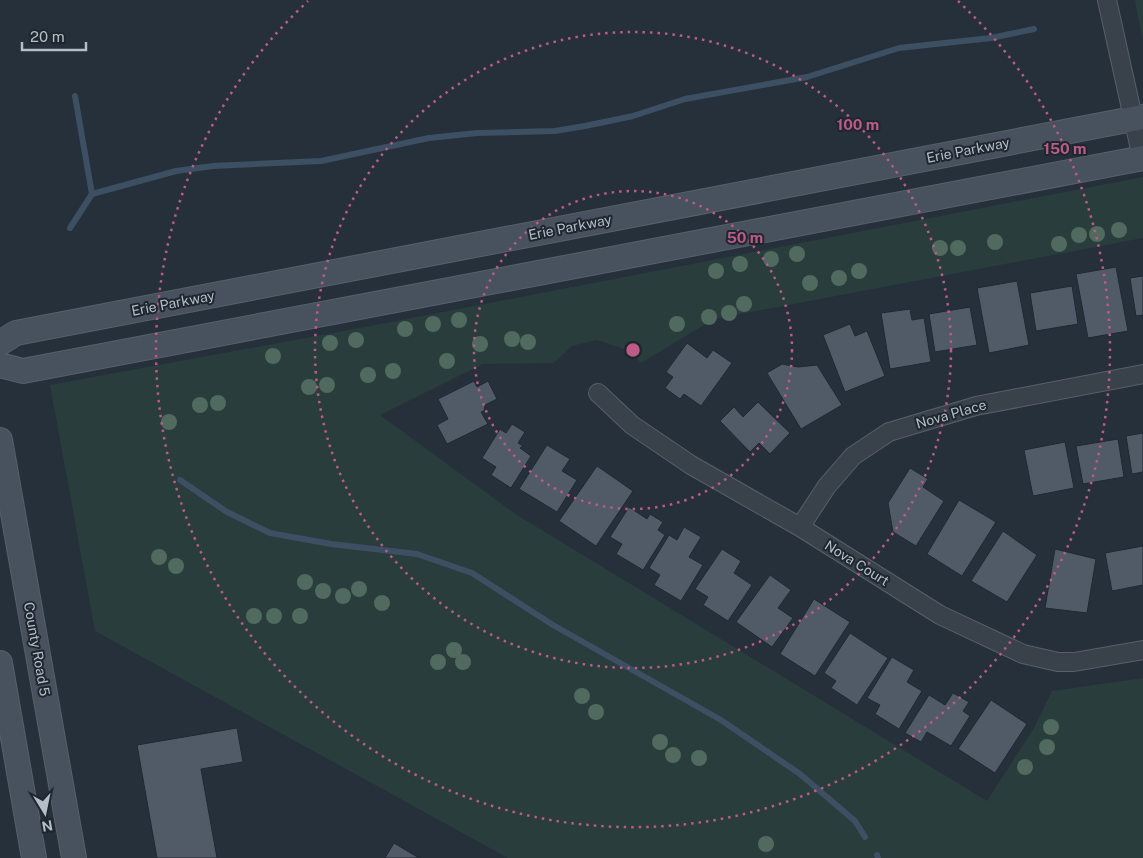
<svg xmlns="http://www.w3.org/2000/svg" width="1143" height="858" font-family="'Public Sans',sans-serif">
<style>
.green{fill:#293d3d}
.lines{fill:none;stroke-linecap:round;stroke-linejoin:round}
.stream{stroke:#3d4f62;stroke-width:6}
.building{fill:#515b68;stroke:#202932}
.street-casing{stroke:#576069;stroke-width:20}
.secondary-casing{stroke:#576069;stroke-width:26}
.street{stroke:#39424b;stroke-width:18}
.secondary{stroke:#48515e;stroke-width:24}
.tree{fill:#516a5f}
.ring{fill:none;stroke:#bd5a86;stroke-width:2.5;stroke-dasharray:2.5 5}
.labels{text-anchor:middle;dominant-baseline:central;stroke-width:4;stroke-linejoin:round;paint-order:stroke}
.street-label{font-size:14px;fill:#b5bdc6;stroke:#1e2730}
.centre{fill:#bd5a86;stroke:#1e2730;stroke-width:2.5}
.ring-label{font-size:15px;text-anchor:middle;font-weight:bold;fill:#bd5a86;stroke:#1e2730;stroke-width:4;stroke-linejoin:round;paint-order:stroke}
</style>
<rect width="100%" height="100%" fill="#26303b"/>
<path class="green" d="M1135,0H1143V42Z
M1143,177V238L714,319L641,363L630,351L597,340L572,346L554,363L483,364L380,415L517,515L987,801L1034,728L1052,691L1143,678V858H508L95,631L50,385L360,328Z"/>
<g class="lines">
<path class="stream" d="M75,96L92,194
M70,228L92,194L176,171L213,166L321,161L429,138L477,133L555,131L585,126L633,116L685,99L807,77L899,48L991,38L1034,29
M180,480L227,512L270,533L331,544L417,554L472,573L553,625L721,720L800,774L855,821L865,837
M877,855L878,858"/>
</g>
<path class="building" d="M1116,267L1128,331L1088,338L1076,274Z
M1143,276V315L1136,316L1130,278Z
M1017,281L1029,345L989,353L977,288Z
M1072,286L1078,324L1036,331L1030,293Z
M970,307L977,345L935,352L929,314Z
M910,309L912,320L924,318L931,362L890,369L881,313Z
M850,324L855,336L867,331L885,376L845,392L823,335Z
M687,343L707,358L713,350L732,363L701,406L684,394L680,399L665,388L673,377L666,372Z
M782,364L798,367L817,365L842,405L801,429L767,373Z
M474,381L477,387L488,381L497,399L485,405L484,411L481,412L488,424L447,444L437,425L448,419L438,399Z
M758,402L790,433L770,454L759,443L750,452L720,421L734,407L743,417Z
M512,424L525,432L518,443L523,446L520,448L531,456L511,488L491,475L496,467L482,458L500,429L506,433Z
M1143,433V472L1132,474L1126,436Z
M1118,439L1124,477L1083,484L1076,446Z
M1065,442L1074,488L1033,496L1024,450Z
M547,445L570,459L562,471L577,480L557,512L519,489Z
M597,466L633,491L596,546L559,521Z
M910,468L928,479L923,487L944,501L916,546L893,532L888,503Z
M959,500L996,522L962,576L927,554Z
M629,507L647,519L650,514L663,522L658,530L665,535L643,570L616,554L622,544L610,537Z
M684,527L701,537L689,557L703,565L681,601L654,585L660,575L649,568L669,535L677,540Z
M1003,531L1037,555L1007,602L971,581Z
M1143,546V585L1112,591L1105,553Z
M722,549L741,561L734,573L752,585L728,621L703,605L708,597L695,589Z
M1055,549L1096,559L1087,613L1045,608Z
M770,575L791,590L778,608L793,618L772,647L736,622Z
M814,599L850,622L815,676L780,654Z
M850,633L888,658L857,705L831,688L836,681L824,673Z
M892,657L914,670L907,682L922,691L899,729L875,714L880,705L867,698Z
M953,693L969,702L963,711L970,716L951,746L927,732L921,742L905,733L929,695L945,705Z
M991,700L1027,724L995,773L958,749Z
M237,728L243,762L201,769L217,858H157L137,745Z
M394,843L419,858H385Z"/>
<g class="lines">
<g class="street-casing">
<path id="street" d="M1107,0L1142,158
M598,393L632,425L691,465L800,527L940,615L1023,654L1058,662H1074L1143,650
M800,527L827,486L853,456L889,432L976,406L1143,374"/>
</g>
<g class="secondary-casing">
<path id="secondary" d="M0,343L16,333L1143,117
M0,365L23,371L1143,158
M0,440L74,858
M0,663L34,858"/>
</g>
<use href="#street" class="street"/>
<use href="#secondary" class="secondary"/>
</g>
<g class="tree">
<circle cx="1119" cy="230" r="8"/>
<circle cx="1097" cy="234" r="8"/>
<circle cx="1079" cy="235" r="8"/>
<circle cx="995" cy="242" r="8"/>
<circle cx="1059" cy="244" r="8"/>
<circle cx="940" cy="248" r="8"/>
<circle cx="958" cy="248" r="8"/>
<circle cx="797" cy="254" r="8"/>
<circle cx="771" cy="259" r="8"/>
<circle cx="740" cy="264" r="8"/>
<circle cx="716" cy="271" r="8"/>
<circle cx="859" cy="271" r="8"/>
<circle cx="839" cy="278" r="8"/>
<circle cx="810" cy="283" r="8"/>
<circle cx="744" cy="304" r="8"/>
<circle cx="729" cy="313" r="8"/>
<circle cx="709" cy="317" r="8"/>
<circle cx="459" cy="320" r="8"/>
<circle cx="433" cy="324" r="8"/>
<circle cx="677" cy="324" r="8"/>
<circle cx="405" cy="329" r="8"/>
<circle cx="512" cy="339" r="8"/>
<circle cx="356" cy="340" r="8"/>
<circle cx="528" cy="342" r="8"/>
<circle cx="330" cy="343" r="8"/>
<circle cx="480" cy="344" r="8"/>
<circle cx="273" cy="356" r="8"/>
<circle cx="447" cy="361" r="8"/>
<circle cx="393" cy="371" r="8"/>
<circle cx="368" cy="375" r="8"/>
<circle cx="327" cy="385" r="8"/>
<circle cx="309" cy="387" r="8"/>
<circle cx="218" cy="403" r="8"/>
<circle cx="200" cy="405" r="8"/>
<circle cx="169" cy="422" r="8"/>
<circle cx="159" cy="557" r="8"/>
<circle cx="176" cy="566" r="8"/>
<circle cx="305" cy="582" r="8"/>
<circle cx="359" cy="589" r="8"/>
<circle cx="323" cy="591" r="8"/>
<circle cx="343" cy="596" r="8"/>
<circle cx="382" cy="603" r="8"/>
<circle cx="254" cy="616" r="8"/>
<circle cx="274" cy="616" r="8"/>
<circle cx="300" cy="616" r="8"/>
<circle cx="454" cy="650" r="8"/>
<circle cx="438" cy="662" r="8"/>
<circle cx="463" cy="662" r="8"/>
<circle cx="582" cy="696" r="8"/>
<circle cx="596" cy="712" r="8"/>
<circle cx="1051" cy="727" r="8"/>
<circle cx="660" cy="742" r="8"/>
<circle cx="1047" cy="747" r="8"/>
<circle cx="673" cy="755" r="8"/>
<circle cx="699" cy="758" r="8"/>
<circle cx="1025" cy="767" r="8"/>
<circle cx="766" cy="844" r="8"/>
</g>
<g class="ring">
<circle cx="633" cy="350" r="159"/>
<circle cx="633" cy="350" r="318"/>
<path d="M958 1A477 477 0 1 1 308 1"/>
</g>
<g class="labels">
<g class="street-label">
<text transform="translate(968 150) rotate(-11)">Erie Parkway</text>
<text transform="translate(570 227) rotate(-11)">Erie Parkway</text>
<text transform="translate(173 303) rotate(-11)">Erie Parkway</text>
<text transform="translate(951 414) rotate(-16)">Nova Place</text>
<text transform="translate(857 563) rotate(32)">Nova Court</text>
<text transform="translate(37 649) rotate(80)">County Road 5</text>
</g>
</g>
<circle cx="633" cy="350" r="8" class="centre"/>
<g class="ring-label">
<text x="858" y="130">100 m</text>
<text x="1065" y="154">150 m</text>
<text x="745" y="243">50 m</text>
</g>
<g transform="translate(45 813) rotate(170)" stroke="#1e2730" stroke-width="4" paint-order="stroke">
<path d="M0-4L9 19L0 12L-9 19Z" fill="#b5bdc6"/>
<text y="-8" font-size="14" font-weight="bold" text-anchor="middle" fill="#b5bdc6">N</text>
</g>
<path d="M22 42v8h64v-8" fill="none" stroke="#b5bdc6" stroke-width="2.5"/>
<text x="30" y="42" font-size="15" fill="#b5bdc6" stroke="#1e2730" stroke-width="4" paint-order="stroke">20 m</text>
</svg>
